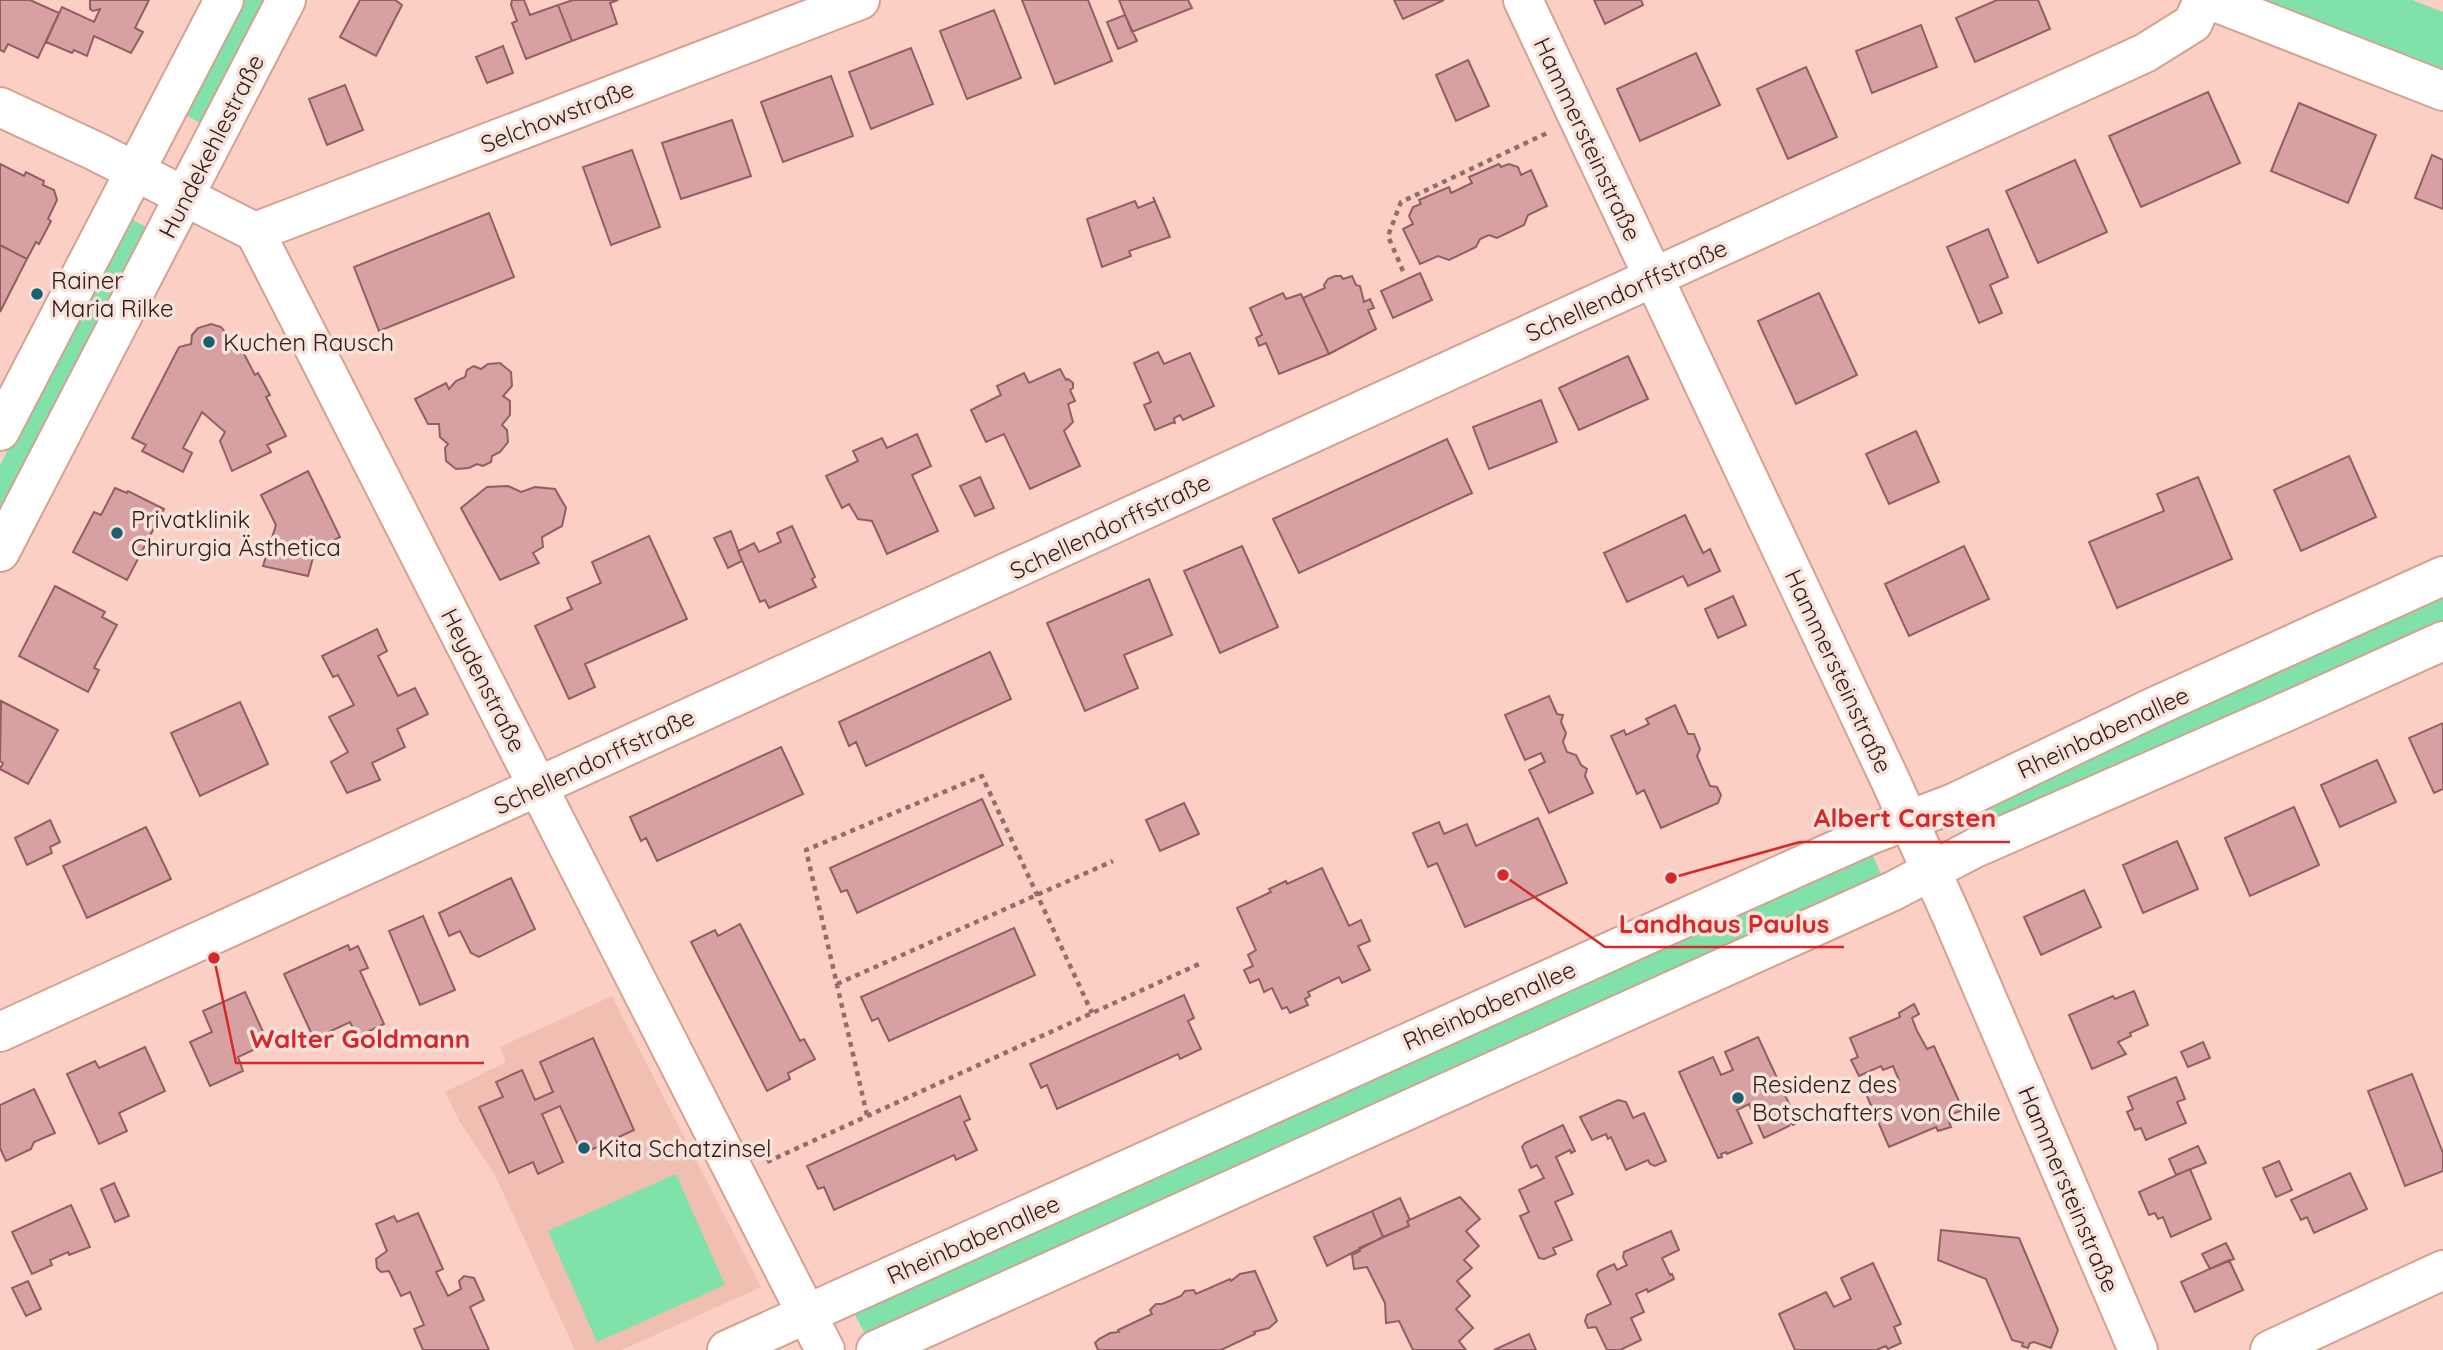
<svg xmlns="http://www.w3.org/2000/svg" width="2443" height="1350" font-family="Quicksand,sans-serif">
<style>
.built{fill:#f0bfb2}
.green{fill:#80e2a8}
.building{fill:#d7a1a3;stroke:#915f61;stroke-width:2}
.lines{fill:none;stroke-linecap:round;stroke-linejoin:round}
.minor-casing{stroke:#d5a193;stroke-width:42}
.major-casing{stroke:#d5a193;stroke-width:42}
.path{stroke:#8f6f67;stroke-width:4.5;stroke-dasharray:5 5;stroke-linecap:butt}
.minor{stroke:#fff;stroke-width:38}
.major{stroke:#fff;stroke-width:38}
.poi-dot{fill:#196171;stroke:#f8e2dc;stroke-width:2.5}
.labels{text-anchor:middle;dominant-baseline:central;stroke-width:7;stroke-linejoin:round;paint-order:stroke}
.street-label{font-size:24px;fill:#301c17;stroke:#f8e2dc}
.poi-label{font-size:24px;fill:#301c17;stroke:#f8e2dc;text-anchor:start}
.leader{fill:none;stroke:#d62828;stroke-width:2.5}
.callout-dot{fill:#d62828;stroke:#f8e2dc;stroke-width:2.5}
.callout-label{font-size:26px;text-anchor:middle;font-weight:bold;fill:#d62828;stroke:#f8e2dc;stroke-width:7;stroke-linejoin:round;paint-order:stroke}
</style>
<rect width="100%" height="100%" fill="#fbcfc3"/>
<path class="built" d="M612,996L761,1287L622,1350H575L495,1175L460,1122L445,1092L506,1062L500,1047Z"/>
<path class="green" d="M242,0H269L204,125L183,114Z
M2259,0H2412L2443,12V72Z
M129,218L150,229L0,517V465Z
M2443,592V624L1970,839L1957,812Z
M1871,851L1884,881L868,1340L851,1307Z
M676,1174L725,1285L597,1342L548,1231Z"/>
<path class="building" d="M0,0H30L59,13L38,58L8,44L4,52L0,50Z
M90,0H149L135,28L143,32L131,53L94,36L87,56L74,50L72,53L46,42L62,7L94,22L100,9L93,11L90,9Z
M360,0H395L402,5L376,56L340,37Z
M512,0H524L530,15L558,5L572,41L526,59L512,23L517,21L511,5Z
M573,0H618L610,3L617,24L572,41L558,5Z
M1022,0H1088L1112,61L1055,84Z
M1119,0H1188L1192,8L1132,32Z
M1394,0H1444L1403,19Z
M1594,0H1641L1643,5L1605,24Z
M1997,0H2038L2050,29L1975,62L1956,18Z
M994,10L1021,78L967,99L940,31Z
M1125,15L1137,41L1118,49L1107,22Z
M1921,25L1937,67L1872,93L1856,51Z
M503,46L513,73L487,83L476,57Z
M911,48L933,104L871,129L849,72Z
M1696,53L1720,105L1640,141L1617,89Z
M1468,60L1489,106L1456,121L1436,75Z
M1806,67L1837,137L1788,159L1757,89Z
M831,76L853,136L783,162L761,102Z
M345,85L363,130L327,145L309,99Z
M2208,92L2240,163L2141,207L2109,136Z
M2299,103L2376,135L2348,203L2271,171Z
M732,120L751,176L681,199L662,143Z
M632,150L660,227L611,245L583,167Z
M2432,155L2443,160V209L2415,198Z
M2075,160L2107,232L2038,263L2006,191Z
M0,164L24,176L26,172L44,181L43,185L54,190L57,200L48,219L51,221L39,244L36,242L27,259L0,245Z
M1499,164L1501,167L1509,164L1518,167L1521,175L1531,170L1547,206L1528,215L1524,225L1497,238L1489,235L1480,239L1476,247L1449,260L1438,256L1420,264L1403,229L1413,224L1409,216L1413,207L1421,204L1419,200L1449,187L1451,193L1472,183L1469,177Z
M1153,197L1170,237L1129,251L1131,256L1102,267L1087,219L1135,201L1138,208L1155,201Z
M489,213L514,277L379,331L354,267Z
M1988,229L2008,277L1990,285L2002,313L1979,323L1947,247Z
M0,245L27,259L0,312Z
M1420,273L1432,300L1393,318L1381,291Z
M1335,276H1341L1343,279L1352,276L1356,285L1360,286L1364,302L1370,299L1374,308L1368,310L1376,329L1329,354L1303,298L1325,288L1324,285L1328,279Z
M1283,293L1286,299L1301,294L1329,354L1279,374L1266,343L1259,346L1256,338L1262,335L1250,308Z
M1819,293L1857,375L1796,404L1758,321Z
M211,324L221,327L225,332L227,344L241,348L255,375L258,373L270,395L266,397L286,436L267,445L271,452L232,471L220,441L225,432L202,412L183,448L192,453L183,472L142,451L146,445L132,438L179,347L191,344L192,335L198,328Z
M1158,352L1164,364L1190,353L1214,406L1183,420L1180,415L1174,418L1175,424L1174,422L1155,430L1144,405L1151,402L1134,363Z
M1628,356L1648,399L1579,430L1559,388Z
M500,363L511,372L512,386L503,396L510,401V415L502,425L507,430L508,442L500,452L492,456L491,462L483,466L477,464L469,468L456,469L446,461L445,448L448,444L440,437L439,424H428L415,399L446,383L449,389L456,381L465,377L467,370L474,366L481,369L488,364Z
M1060,369L1066,380L1068,379L1073,383V388L1070,390L1075,401L1068,404L1073,422L1064,431L1080,466L1030,489L1004,434L986,442L971,410L1001,395L997,386L1024,373L1029,383Z
M1541,400L1557,442L1489,469L1473,427Z
M1916,431L1939,482L1889,504L1866,454Z
M917,434L931,466L912,475L938,531L887,554L872,521L858,519L849,504L842,508L826,476L858,461L853,451L882,438L887,448Z
M1447,439L1472,493L1299,573L1273,519Z
M2349,456L2376,517L2301,551L2274,490Z
M308,471L340,537L315,550L308,576L263,566L276,525L261,495Z
M980,477L994,508L975,516L960,486Z
M2198,477L2232,559L2117,608L2089,542L2164,511L2157,494Z
M508,486L521,492L535,487L555,489L566,508L562,526L542,537L543,547L533,553L539,563L500,580L461,508L487,487Z
M115,488L127,493L128,491L164,509L127,580L73,552L94,512L101,515Z
M1685,515L1703,553L1710,549L1720,571L1688,586L1683,576L1627,602L1604,553Z
M792,526L815,577L812,579L816,587L769,608L765,600L760,602L738,551L754,543L759,552L781,542L777,533Z
M731,531L742,561L728,568L714,538Z
M649,536L687,619L585,664L595,687L569,699L535,626L572,609L567,598L601,583L592,562Z
M1242,546L1278,627L1220,653L1184,571Z
M1964,546L1989,599L1909,636L1885,584Z
M1149,579L1172,635L1124,655L1138,688L1085,711L1047,623Z
M55,586L105,612L102,617L117,625L94,668L99,670L88,692L19,656Z
M1733,596L1746,625L1718,638L1705,609Z
M377,629L387,651L378,656L398,696L415,688L428,714L397,729L405,747L372,763L380,780L347,793L331,762L348,752L329,717L354,705L338,675L333,677L322,656Z
M990,652L1011,699L866,766L856,742L849,746L839,722Z
M1549,696L1557,714L1563,715L1561,722L1566,733L1563,742L1567,752L1576,755L1581,765L1587,769L1585,776L1593,793L1549,813L1529,770L1545,762L1541,753L1525,760L1505,715Z
M1,701L58,730L28,784L0,769L3,763L0,761Z
M240,702L268,764L200,796L171,733Z
M1675,705L1688,734H1694L1700,749L1697,756L1710,786L1717,787L1721,795L1718,803L1661,828L1644,790L1637,794L1611,736L1624,730L1626,735L1649,724L1646,719Z
M2443,723V789L2434,793L2409,738Z
M781,747L803,794L657,861L646,838L641,841L630,817Z
M2377,760L2396,802L2340,827L2321,785Z
M982,799L1003,845L857,913L847,890L841,892L830,868Z
M1184,803L1199,834L1160,851L1146,820Z
M2294,807L2319,865L2250,896L2225,838Z
M1538,818L1567,883L1465,927L1437,863L1428,867L1413,833L1439,822L1444,834L1467,824L1476,846Z
M50,820L60,842L50,847L52,853L27,865L15,838Z
M146,827L171,879L87,918L63,866Z
M2177,841L2198,889L2143,913L2123,865Z
M1322,868L1349,926L1361,920L1370,941L1358,946L1370,970L1342,983L1339,977L1308,992L1310,996L1305,999L1308,1005L1290,1013L1287,1007L1282,1009L1272,988L1264,992L1259,979L1250,983L1244,970L1253,966L1248,955L1256,950L1237,908L1271,892L1269,889L1286,881L1287,884Z
M511,878L535,929L479,957L471,953L460,931L449,936L439,913Z
M2084,890L2101,927L2041,955L2024,917Z
M423,916L455,990L420,1005L389,931Z
M740,924L800,1041L804,1039L815,1059L788,1073L790,1079L767,1091L691,942L715,930L718,936Z
M1014,928L1035,975L889,1041L878,1018L872,1021L861,997Z
M348,945L350,950L358,946L368,968L360,971L384,1024L357,1037L350,1022L314,1039L284,974Z
M2134,991L2148,1025L2130,1033L2131,1036L2118,1042L2126,1054L2092,1069L2069,1015L2113,996L2115,999Z
M245,992L268,1043L238,1057L243,1071L210,1086L190,1042L212,1032L203,1011Z
M1184,995L1194,1018L1188,1021L1201,1049L1180,1059L1178,1054L1057,1109L1047,1085L1041,1088L1030,1064Z
M1914,1004L1919,1014L1912,1018L1917,1031L1927,1049L1934,1046L1963,1110L1947,1116L1951,1127L1938,1131L1936,1127L1889,1147L1866,1094L1899,1080L1893,1066L1883,1070L1881,1066L1859,1076L1851,1060L1858,1057L1850,1038L1900,1017L1899,1013Z
M1758,1037L1798,1123L1793,1125L1792,1122L1789,1126L1764,1138L1749,1104L1737,1110L1752,1143L1727,1154L1726,1152L1721,1154L1722,1157L1718,1158L1679,1072L1713,1057L1721,1075L1733,1070L1725,1052Z
M593,1038L634,1130L582,1154L560,1106L542,1114L563,1162L538,1174L533,1162L509,1173L479,1107L503,1097L496,1082L522,1070L535,1100L553,1092L540,1062Z
M2203,1042L2210,1058L2188,1067L2181,1052Z
M145,1047L165,1091L119,1113L127,1131L99,1144L67,1074L95,1061L99,1068Z
M2412,1074L2443,1153V1171L2405,1186L2368,1091Z
M2176,1077L2185,1099L2177,1102L2186,1123L2146,1140L2141,1128L2135,1130L2127,1112L2133,1109L2128,1097Z
M34,1089L55,1133L34,1142L31,1149L6,1161L0,1148V1105Z
M960,1096L970,1119L964,1122L977,1150L956,1160L954,1155L834,1210L824,1187L818,1189L807,1166Z
M1618,1100L1626,1102L1633,1118L1644,1113L1666,1161L1655,1166L1650,1164L1648,1160L1626,1170L1611,1137L1608,1139L1606,1134L1592,1140L1580,1117Z
M1563,1125L1575,1151L1571,1153L1570,1150L1556,1157L1573,1194L1555,1202L1572,1240L1553,1248L1556,1254L1544,1259L1539,1258L1520,1216L1529,1212L1519,1190L1544,1178L1537,1165L1531,1168L1522,1147L1525,1143Z
M2198,1146L2206,1163L2176,1175L2169,1159Z
M2279,1161L2292,1190L2276,1197L2263,1168Z
M2190,1169L2211,1219L2171,1237L2163,1217L2158,1219L2155,1213L2149,1215L2139,1192Z
M2350,1173L2367,1209L2314,1233L2307,1217L2301,1220L2291,1200Z
M114,1183L129,1216L115,1222L101,1189Z
M1460,1197L1480,1219L1466,1231L1479,1246L1464,1260L1472,1268L1457,1281L1470,1296L1456,1309L1473,1328L1459,1341L1466,1350H1413L1399,1321L1386,1323L1385,1303L1367,1267L1354,1269L1352,1255L1360,1251L1359,1248L1409,1226L1407,1221Z
M1400,1198L1410,1220L1407,1221L1409,1226L1383,1237L1372,1211Z
M71,1205L90,1247L69,1255L68,1252L50,1260L52,1265L32,1274L12,1232Z
M1372,1211L1383,1237L1327,1266L1314,1237Z
M418,1213L443,1269L436,1272L448,1296L461,1289L459,1281L464,1276L474,1278L484,1300L470,1307L489,1350H423L414,1329L424,1325L410,1292L401,1296L389,1271L381,1272L377,1268L376,1259L387,1251L376,1224L394,1216L397,1222Z
M1941,1230L2019,1238L2058,1330L2051,1348L2034,1342L2030,1343L2028,1348L2022,1346L2023,1343L2012,1340L1986,1279L1938,1260Z
M1671,1231L1679,1250L1662,1258L1670,1275L1672,1274L1674,1279L1648,1292L1647,1289L1636,1294L1644,1312L1631,1318L1641,1340L1620,1350H1607L1596,1327L1588,1328L1585,1321L1587,1315L1611,1304L1597,1275L1599,1271L1614,1264L1617,1270L1627,1265L1623,1257L1624,1252Z
M2226,1243L2234,1259L2210,1269L2202,1254Z
M2229,1260L2243,1290L2195,1312L2181,1282Z
M1873,1263L1901,1324L1894,1327L1901,1343L1888,1349L1886,1346L1876,1350H1795L1779,1314L1826,1292L1834,1307L1851,1299L1841,1278Z
M1255,1271L1277,1321L1269,1328L1254,1332L1255,1334L1221,1350H1098L1095,1343L1099,1339L1110,1333L1119,1332L1118,1330L1152,1314L1150,1310L1156,1304H1162L1181,1296L1185,1291L1194,1290L1196,1294L1230,1279L1231,1281L1240,1274Z
M28,1281L41,1309L26,1316L12,1288Z
M1529,1334L1536,1350H1494Z"/>
<g class="lines">
<g class="minor-casing">
<path id="minor" d="M1523,0L1892,784L1952,917L2138,1350
M2210,0L2443,91
M0,107L95,151L255,232L825,1350
M255,232L860,0
M0,1032L2145,53L2193,23L2203,0
M727,1350L1682,919L1872,834L1954,803L2154,707L2443,576
M876,1350L1893,891L1975,848L2281,714L2443,641
M2270,1350L2443,1270"/>
</g>
<g class="major-casing">
<path id="major" d="M0,431L224,0
M0,552L286,0"/>
</g>
<path class="path" d="M1403,271L1388,236L1401,202L1547,133
M837,984L1113,861
M867,1115L806,850L982,776L1092,1013
M767,1162L1199,964"/>
<use href="#minor" class="minor"/>
<use href="#major" class="major"/>
</g>
<g class="poi-dot">
<circle cx="37" cy="294" r="7"/>
<circle cx="209" cy="342" r="7"/>
<circle cx="117" cy="533" r="7"/>
<circle cx="1738" cy="1098" r="7"/>
<circle cx="584" cy="1148" r="7"/>
</g>
<g class="labels">
<g class="street-label">
<text transform="translate(557 116) rotate(-21)">Selchowstraße</text>
<text transform="translate(1588 139) rotate(65)">Hammersteinstraße</text>
<text transform="translate(211 146) rotate(-63)">Hundekehlestraße</text>
<text transform="translate(1626 290) rotate(-24)">Schellendorffstraße</text>
<text transform="translate(1110 526) rotate(-25)">Schellendorffstraße</text>
<text transform="translate(1839 671) rotate(65)">Hammersteinstraße</text>
<text transform="translate(484 680) rotate(63)">Heydenstraße</text>
<text transform="translate(2103 732) rotate(-25)">Rheinbabenallee</text>
<text transform="translate(594 761) rotate(-25)">Schellendorffstraße</text>
<text transform="translate(1489 1005) rotate(-24)">Rheinbabenallee</text>
<text transform="translate(2069 1189) rotate(67)">Hammersteinstraße</text>
<text transform="translate(973 1239) rotate(-24)">Rheinbabenallee</text>
</g>
<g class="poi-label">
<text x="51" y="280">Rainer<tspan x="51" dy="28">Maria Rilke</tspan></text>
<text x="223" y="342">Kuchen Rausch</text>
<text x="131" y="519">Privatklinik<tspan x="131" dy="28">Chirurgia Ästhetica</tspan></text>
<text x="1752" y="1084">Residenz des<tspan x="1752" dy="28">Botschafters von Chile</tspan></text>
<text x="598" y="1148">Kita Schatzinsel</text>
</g>
</g>
<path class="leader" d="M1671 878L1800 842H2010M1503 875L1605 947H1844M214 958L236 1063H484"/>
<g class="callout-dot">
<circle cx="1671" cy="878" r="7"/>
<circle cx="1503" cy="875" r="7"/>
<circle cx="214" cy="958" r="7"/>
</g>
<g class="callout-label">
<text x="1905" y="827">Albert Carsten</text>
<text x="1724" y="933">Landhaus Paulus</text>
<text x="360" y="1048">Walter Goldmann</text>
</g>
</svg>
